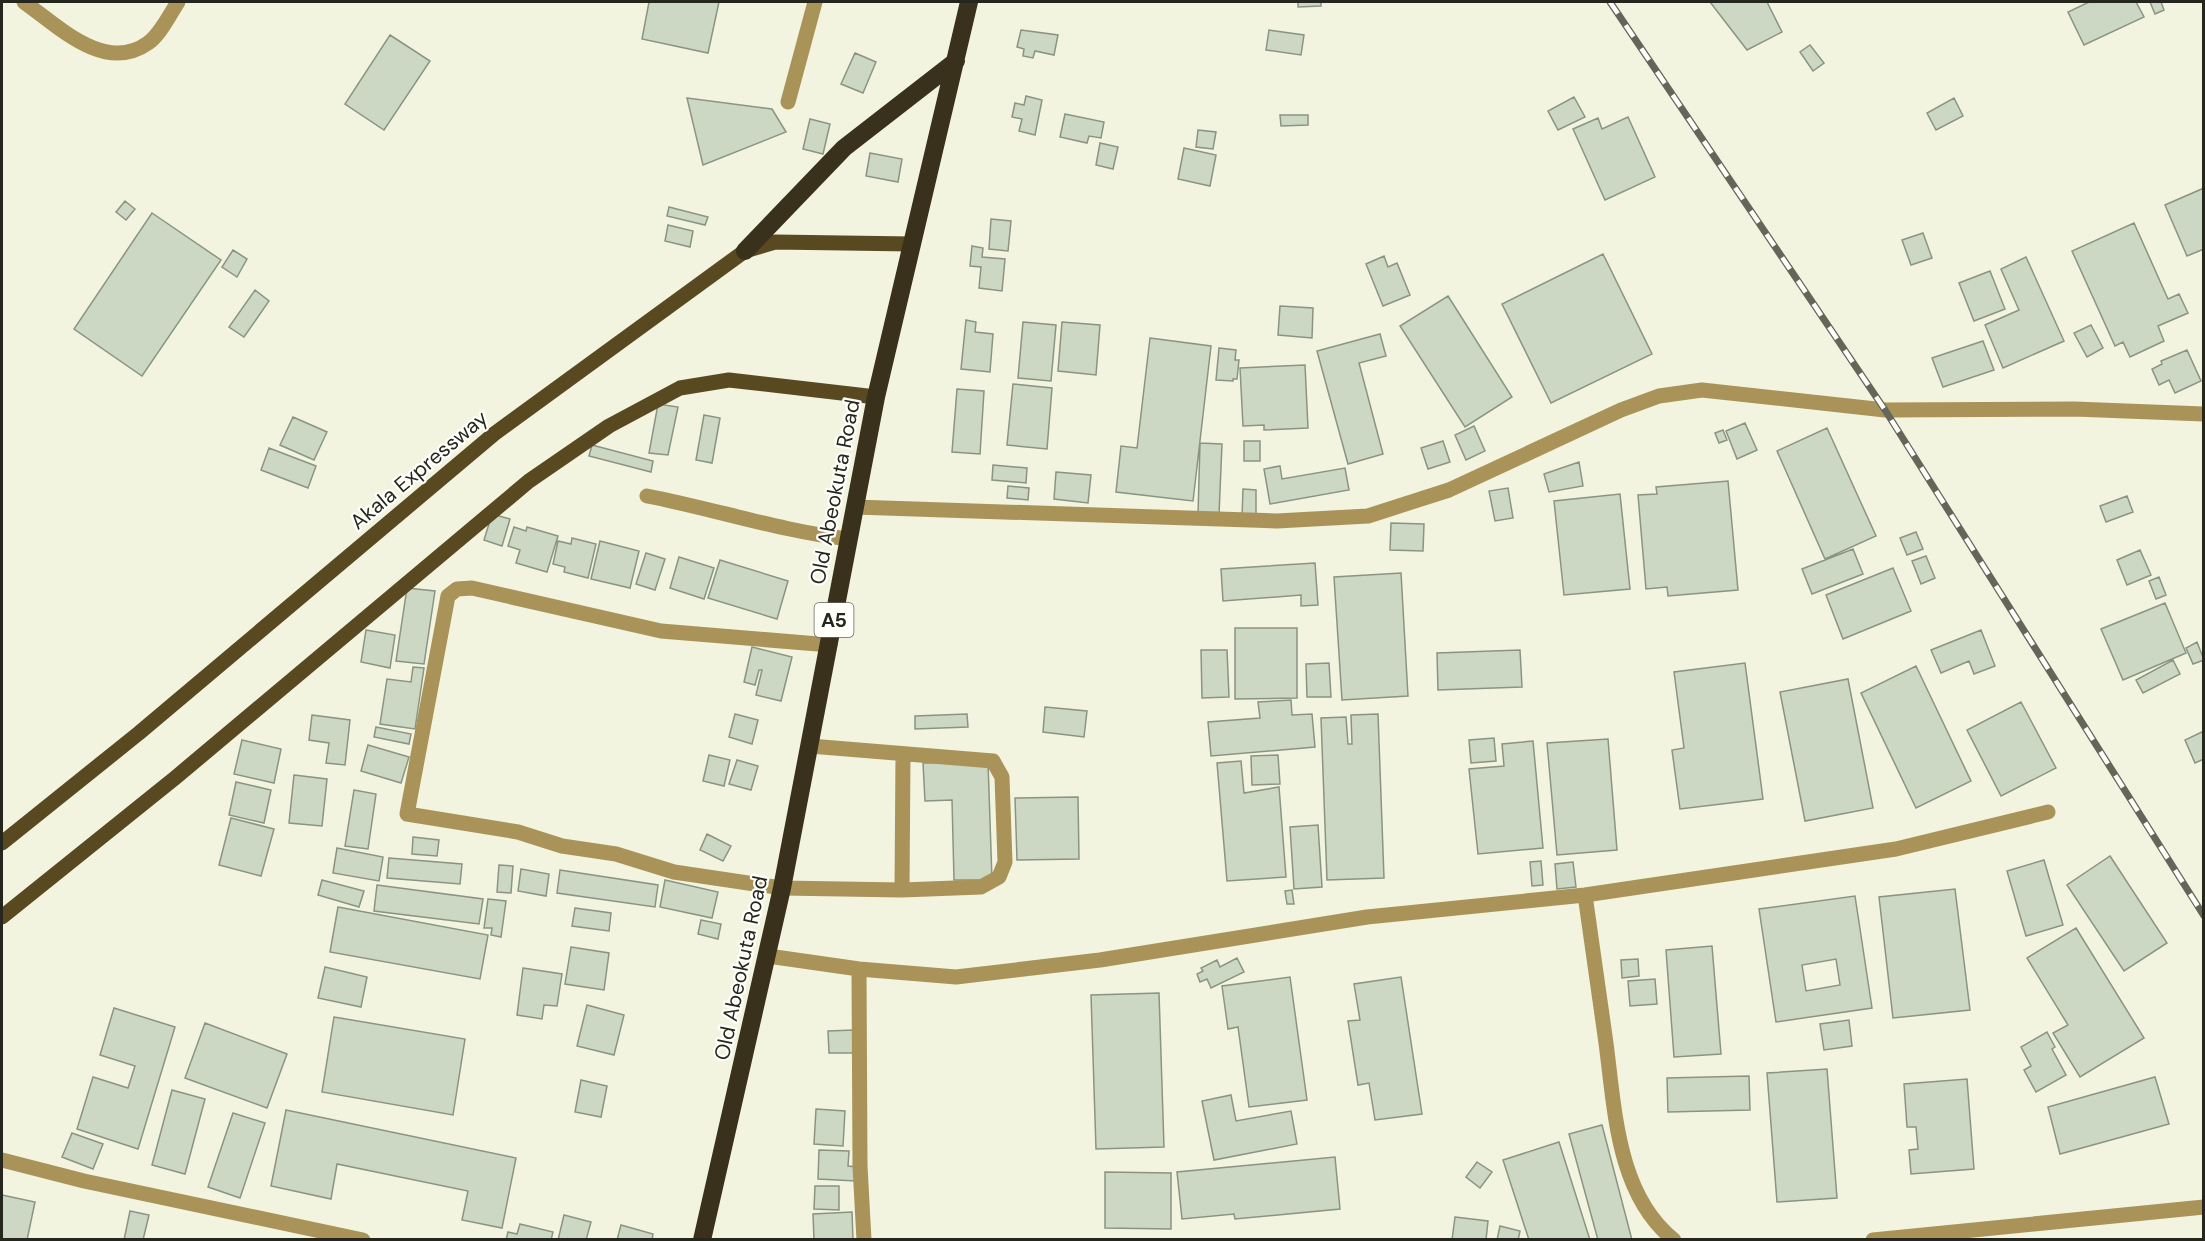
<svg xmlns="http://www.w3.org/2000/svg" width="2205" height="1241" font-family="'DM Sans',sans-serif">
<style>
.building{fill:#ccd7c4;stroke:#8a9483;stroke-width:1.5;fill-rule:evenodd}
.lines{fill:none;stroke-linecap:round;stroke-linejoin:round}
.lane{stroke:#aa9358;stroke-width:15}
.street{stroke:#aa9358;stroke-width:15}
.primary{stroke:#594920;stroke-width:15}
.highway{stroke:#39311c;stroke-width:18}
.rail-casing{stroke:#65665a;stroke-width:7}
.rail{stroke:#fffffb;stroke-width:4.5;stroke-dasharray:14;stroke-linecap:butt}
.labels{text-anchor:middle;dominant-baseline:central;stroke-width:4.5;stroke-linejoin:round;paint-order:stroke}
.shield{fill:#fffffb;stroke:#666760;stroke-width:1.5}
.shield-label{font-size:20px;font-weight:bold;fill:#25261e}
.street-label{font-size:21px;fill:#25261e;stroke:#fffffb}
</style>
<rect width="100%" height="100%" fill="#f2f4df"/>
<path class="building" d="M649,2H719L708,53L642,39Z
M1298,2H1321V6L1298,7Z
M1710,2H1767L1782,32L1747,50Z
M2089,2H2136L2144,17L2084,45L2068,12Z
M2150,2H2161L2164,10L2155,14Z
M1021,30L1058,35L1054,55L1035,51L1033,58L1023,56L1024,49L1017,47Z
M1269,30L1304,35L1301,55L1266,50Z
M390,35L430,61L384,130L345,104Z
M1810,45L1824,63L1813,71L1800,52Z
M855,53L876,62L863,93L841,84Z
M1026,96L1042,100L1035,135L1019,131L1022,119L1012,117L1015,103L1024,105Z
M1574,97L1585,117L1558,130L1548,111Z
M687,98L772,109L786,132L703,165Z
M1954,98L1963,116L1936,130L1927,113Z
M1065,114L1104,122L1101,138L1089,136L1087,143L1060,137Z
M1280,115H1308V125L1281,126Z
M1628,117L1655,177L1605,200L1573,129L1598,118L1602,129Z
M810,119L830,124L823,154L803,149Z
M1198,130L1216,132L1213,149L1196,147Z
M1100,143L1118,147L1113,169L1096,165Z
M1184,148L1216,155L1210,186L1178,179Z
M870,153L902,159L898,182L866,176Z
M2204,188V249L2187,256L2165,205Z
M125,201L135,209L126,220L116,212Z
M669,207L708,217L705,225L667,216Z
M152,213L221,260L142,376L74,329Z
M991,219L1011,221L1008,251L989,249Z
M2134,223L2168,299L2179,294L2188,313L2158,326L2164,341L2130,357L2123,342L2115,346L2072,251Z
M668,225L693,231L690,247L665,241Z
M1923,233L1932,258L1911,265L1902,240Z
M972,246L983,248L982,257L1005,259L1002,291L979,288L981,267L970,266Z
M233,250L247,259L237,277L222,267Z
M1603,254L1652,354L1551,403L1502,304Z
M1384,256L1388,267L1397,263L1410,295L1383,306L1366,264Z
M2026,257L2064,341L2003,368L1985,325L2019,310L2001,269Z
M1990,271L2005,309L1974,321L1959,283Z
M255,290L269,301L244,337L229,327Z
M1448,296L1512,397L1465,427L1400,326Z
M1280,306L1313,308L1312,338L1278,335Z
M966,320L976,322L975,332L993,334L990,372L961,369Z
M1023,322L1056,325L1051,381L1018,378Z
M1062,322L1100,325L1096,375L1058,371Z
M2091,325L2103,348L2087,357L2074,333Z
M1380,334L1386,356L1359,363L1383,454L1348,464L1317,351Z
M1150,338L1211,346L1193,501L1116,492L1121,446L1137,448Z
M1983,341L1994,370L1943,387L1932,358Z
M1219,348L1236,350L1235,360H1239L1237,379H1233V381L1216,380Z
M2187,350L2201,381L2175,393L2169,380L2159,385L2152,369L2162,364L2161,361Z
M1305,365L1308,428L1264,430V425L1243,426L1240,368Z
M1013,384L1052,388L1047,449L1007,445Z
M957,389L984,391L980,454L952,452Z
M658,404L678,407L668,455L649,453Z
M704,415L720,418L712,463L696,460Z
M293,417L327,432L314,460L280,445Z
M1745,423L1757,450L1737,459L1726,431Z
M1474,426L1485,451L1466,460L1455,435Z
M1827,428L1876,536L1825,559L1777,451Z
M1723,430L1727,440L1719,443L1715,433Z
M1244,441H1260V461H1244Z
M1443,441L1450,462L1428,469L1421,448Z
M1200,443L1222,444L1219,515H1198Z
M592,445L653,461L651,472L589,456Z
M269,448L316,466L308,488L261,470Z
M1579,462L1583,486L1549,492L1544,474Z
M993,465L1027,468L1026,483L992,480Z
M1280,466L1282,479L1345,468L1349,490L1270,504L1264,469Z
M1056,472L1091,475L1088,503L1054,499Z
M1728,481L1738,590L1668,596L1667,587L1646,589L1638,495L1657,494L1656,487Z
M1008,486L1029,488L1028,500L1007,498Z
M1508,488L1513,518L1495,521L1489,491Z
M1243,489L1256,490V518L1242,517Z
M1620,494L1630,589L1564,595L1554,501Z
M2127,496L2133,512L2106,522L2100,506Z
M492,514L510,519L502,546L484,540Z
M1391,523L1424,524L1423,551L1390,550Z
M514,527L526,531L527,527L558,536L547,572L516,563L520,550L508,546Z
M1916,532L1923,549L1907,555L1900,538Z
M572,538L596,544L588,578L564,572L565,567L553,564L558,541L571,544Z
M600,541L639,551L630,588L591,579Z
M1853,549L1863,574L1812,594L1802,569Z
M2140,550L2151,575L2127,585L2117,560Z
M646,553L665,559L655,590L636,584Z
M1926,556L1935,578L1921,584L1912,561Z
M679,557L714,568L704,599L670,588Z
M720,560L788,581L777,619L708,598Z
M1315,563L1318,605L1301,606V595L1223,601L1221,569Z
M1893,568L1911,611L1843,639L1826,595Z
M1401,573L1408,696L1342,700L1334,577Z
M2159,577L2166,595L2156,599L2149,581Z
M407,588L435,591L424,664L396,661Z
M2165,603L2186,653L2123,680L2101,629Z
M1235,628H1297V698L1235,699Z
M366,630L395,635L390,668L361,662Z
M1981,630L1995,666L1974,674L1969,661L1941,673L1931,650Z
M2197,642L2204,660L2193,664L2186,648Z
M752,647L792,657L781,701L756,695L762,670H759L755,685L744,682Z
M1201,650H1227L1229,697L1202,698Z
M1520,650L1522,687L1438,690L1437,653Z
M2173,660L2180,674L2143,693L2136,680Z
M1329,663L1331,697H1307L1306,664Z
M1745,663L1763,799L1680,809L1672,750L1684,748L1674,672Z
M1916,666L1971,781L1916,808L1861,693Z
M413,667L424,668L415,729L380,724L387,679L411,682Z
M1848,679L1873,808L1805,821L1780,692Z
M1291,700L1292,715L1312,714L1315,747L1211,756L1208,722L1260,718L1258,702Z
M2021,702L2056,768L2001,796L1967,730Z
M1045,707L1087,711L1084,737L1043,732Z
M735,714L758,720L752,744L729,737Z
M967,714L968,727L915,729V716Z
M1378,714L1384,878L1327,880L1321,718L1346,717L1348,744H1352L1351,715Z
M312,715L350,720L345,765L326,763L329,743L309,740Z
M376,727L411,734L409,744L374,737Z
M2204,731V759L2195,763L2185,740Z
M1494,738L1496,761L1471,763L1469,740Z
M1608,739L1617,850L1557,855L1547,743Z
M242,740L281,749L274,783L234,774Z
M1533,741L1543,848L1478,854L1469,769L1504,766L1502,744Z
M368,745L409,757L401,783L361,771Z
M709,755L730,760L724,786L703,781Z
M1278,755L1280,784L1252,785L1251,756Z
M737,760L758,766L751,790L729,784Z
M1241,761L1244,793L1279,787L1286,877L1227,881L1217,763Z
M988,762L992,880H954L952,800L925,801L923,763Z
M294,775L327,779L322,826L289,823Z
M236,782L271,790L264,823L229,815Z
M354,790L376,794L368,849L345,846Z
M1078,797L1079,859L1017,860L1015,798Z
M231,818L274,829L261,876L219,865Z
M1318,825L1322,887L1294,889L1290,827Z
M707,834L731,846L723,861L700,850Z
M413,837L439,840L437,856L412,854Z
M337,848L383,857L379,881L333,873Z
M2110,856L2167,943L2124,971L2067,885Z
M389,858L462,864L460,884L387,878Z
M2044,860L2063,925L2026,936L2007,871Z
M1541,861L1543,885L1532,886L1530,862Z
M1573,862L1576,887L1557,889L1555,864Z
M499,865L513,866L511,893L497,892Z
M521,869L549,874L546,896L518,891Z
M560,870L658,885L655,907L557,893Z
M322,880L364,891L359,907L318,895Z
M665,880L718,892L712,918L660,907Z
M377,885L483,899L479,924L374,911Z
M1955,889L1970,1010L1893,1018L1879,897Z
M1292,890L1294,904H1287L1285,891Z
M1855,896L1872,1008L1776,1022L1759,909ZM1836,959L1840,985L1806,991L1802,965Z
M488,899L506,901L501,937L491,935L492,928H484Z
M338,907L488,935L480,979L330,952Z
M575,908L611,913L609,931L572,926Z
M701,920L721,924L718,939L698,934Z
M2076,928L2144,1038L2080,1077L2053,1033L2068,1025L2027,958Z
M1712,946L1721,1054L1674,1057L1666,950Z
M571,947L609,953L604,990L565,984Z
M1237,958L1244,972L1211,988L1207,979L1200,982L1197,974L1203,971L1201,968L1217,960L1220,967Z
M1638,959L1639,976L1622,978L1621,960Z
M325,967L367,977L361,1007L318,998Z
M523,968L562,974L557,1006L544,1005L542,1019L517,1015Z
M1290,977L1307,1100L1249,1107L1238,1027L1228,1029L1222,986Z
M1401,977L1422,1114L1375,1120L1369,1083L1358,1085L1348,1021L1360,1020L1354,984Z
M1655,979L1657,1004L1630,1006L1628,981Z
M1159,993L1164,1147L1096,1149L1091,995Z
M587,1005L624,1015L614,1055L577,1046Z
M114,1008L175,1027L138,1149L77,1129L93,1077L128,1088L135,1066L100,1055Z
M334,1017L465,1039L453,1115L322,1092Z
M1849,1020L1852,1046L1824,1050L1820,1024Z
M205,1023L287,1054L267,1108L185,1078Z
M854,1030L855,1053H829L828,1031Z
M2047,1032L2055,1047L2052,1049L2066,1075L2036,1092L2024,1070L2031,1066L2021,1047Z
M1827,1069L1837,1198L1777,1202L1767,1073Z
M1749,1076L1750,1110L1668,1112L1667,1078Z
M2155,1077L2169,1124L2060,1154L2048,1107Z
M1967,1079L1974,1169L1911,1174L1909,1150L1918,1149L1916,1127H1907L1904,1084Z
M581,1080L607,1086L601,1117L575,1112Z
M172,1090L205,1099L185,1174L152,1165Z
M1231,1095L1236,1121L1291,1111L1297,1144L1214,1160L1202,1101Z
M816,1109L845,1111L843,1146L814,1144Z
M286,1110L516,1158L502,1228L462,1220L468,1191L337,1164L331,1199L271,1186Z
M233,1113L265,1123L240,1198L208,1187Z
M1602,1125L1632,1240H1598L1569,1134Z
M72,1133L103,1144L93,1169L62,1157Z
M1559,1142L1590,1240H1529L1503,1160Z
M819,1150L849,1151L848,1166L857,1167L856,1181L818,1179Z
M1335,1157L1340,1209L1235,1219L1234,1214L1182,1219L1177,1172Z
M1477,1162L1492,1172L1480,1188L1466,1177Z
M1105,1172L1171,1173V1229L1105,1228Z
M815,1186H839V1210L814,1209Z
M2,1195L35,1202L27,1240H2Z
M130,1211L149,1215L143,1240H124Z
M852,1212L853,1240H814L813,1214Z
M564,1215L591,1222L586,1240H558Z
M1455,1217L1488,1221L1486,1240H1452Z
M520,1224L553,1232L551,1240H506L508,1232L517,1234Z
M621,1225L653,1234L652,1240H617Z
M1500,1226L1520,1231L1518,1240H1497Z"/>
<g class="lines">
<path class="lane" d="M788,102L815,2
M647,496C715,509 780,531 849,539
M810,746L993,761L1002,777L1005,862L999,877L981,887L902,890L782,888L674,872L616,854L562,846L518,832L407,814L448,596L457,589L472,588L661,631L830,645
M902,890L903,754"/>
<path class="street" d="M24,2C58,26 105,74 148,43C160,35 170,14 178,2
M855,507L1277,521L1368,516L1449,490L1621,410L1659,396L1702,390L1885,410L2074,409L2204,414
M1585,895C1592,942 1598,989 1605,1036C1615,1105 1615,1193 1674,1240
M768,956L859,969L956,977L1100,960L1367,917L1585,895L1896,849L2048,812
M859,969L860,1166L864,1240
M2,1160L84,1181L363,1240
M1873,1240L2204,1207"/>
<path class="primary" d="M2,843L139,733L494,434L745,251L775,242L912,244
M2,917L175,778L529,481L609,426L680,388L729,380L876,397"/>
<path class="highway" d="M745,251L844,148L956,61
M702,1240L782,888L876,397L969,2"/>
<g class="rail-casing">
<path id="rail" d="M1610,2L1885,410L2204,916"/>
</g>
<use href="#rail" class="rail"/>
</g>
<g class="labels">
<rect class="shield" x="814.5" y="603" width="39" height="34" rx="4.5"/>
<g class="shield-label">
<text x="834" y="620">A5</text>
</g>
<g class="street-label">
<text transform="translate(419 470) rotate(-40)">Akala Expressway</text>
<text transform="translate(835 492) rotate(-79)">Old Abeokuta Road</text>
<text transform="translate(741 968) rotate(-78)">Old Abeokuta Road</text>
</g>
</g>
<rect width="2205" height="1241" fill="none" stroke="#25261e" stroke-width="6"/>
</svg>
